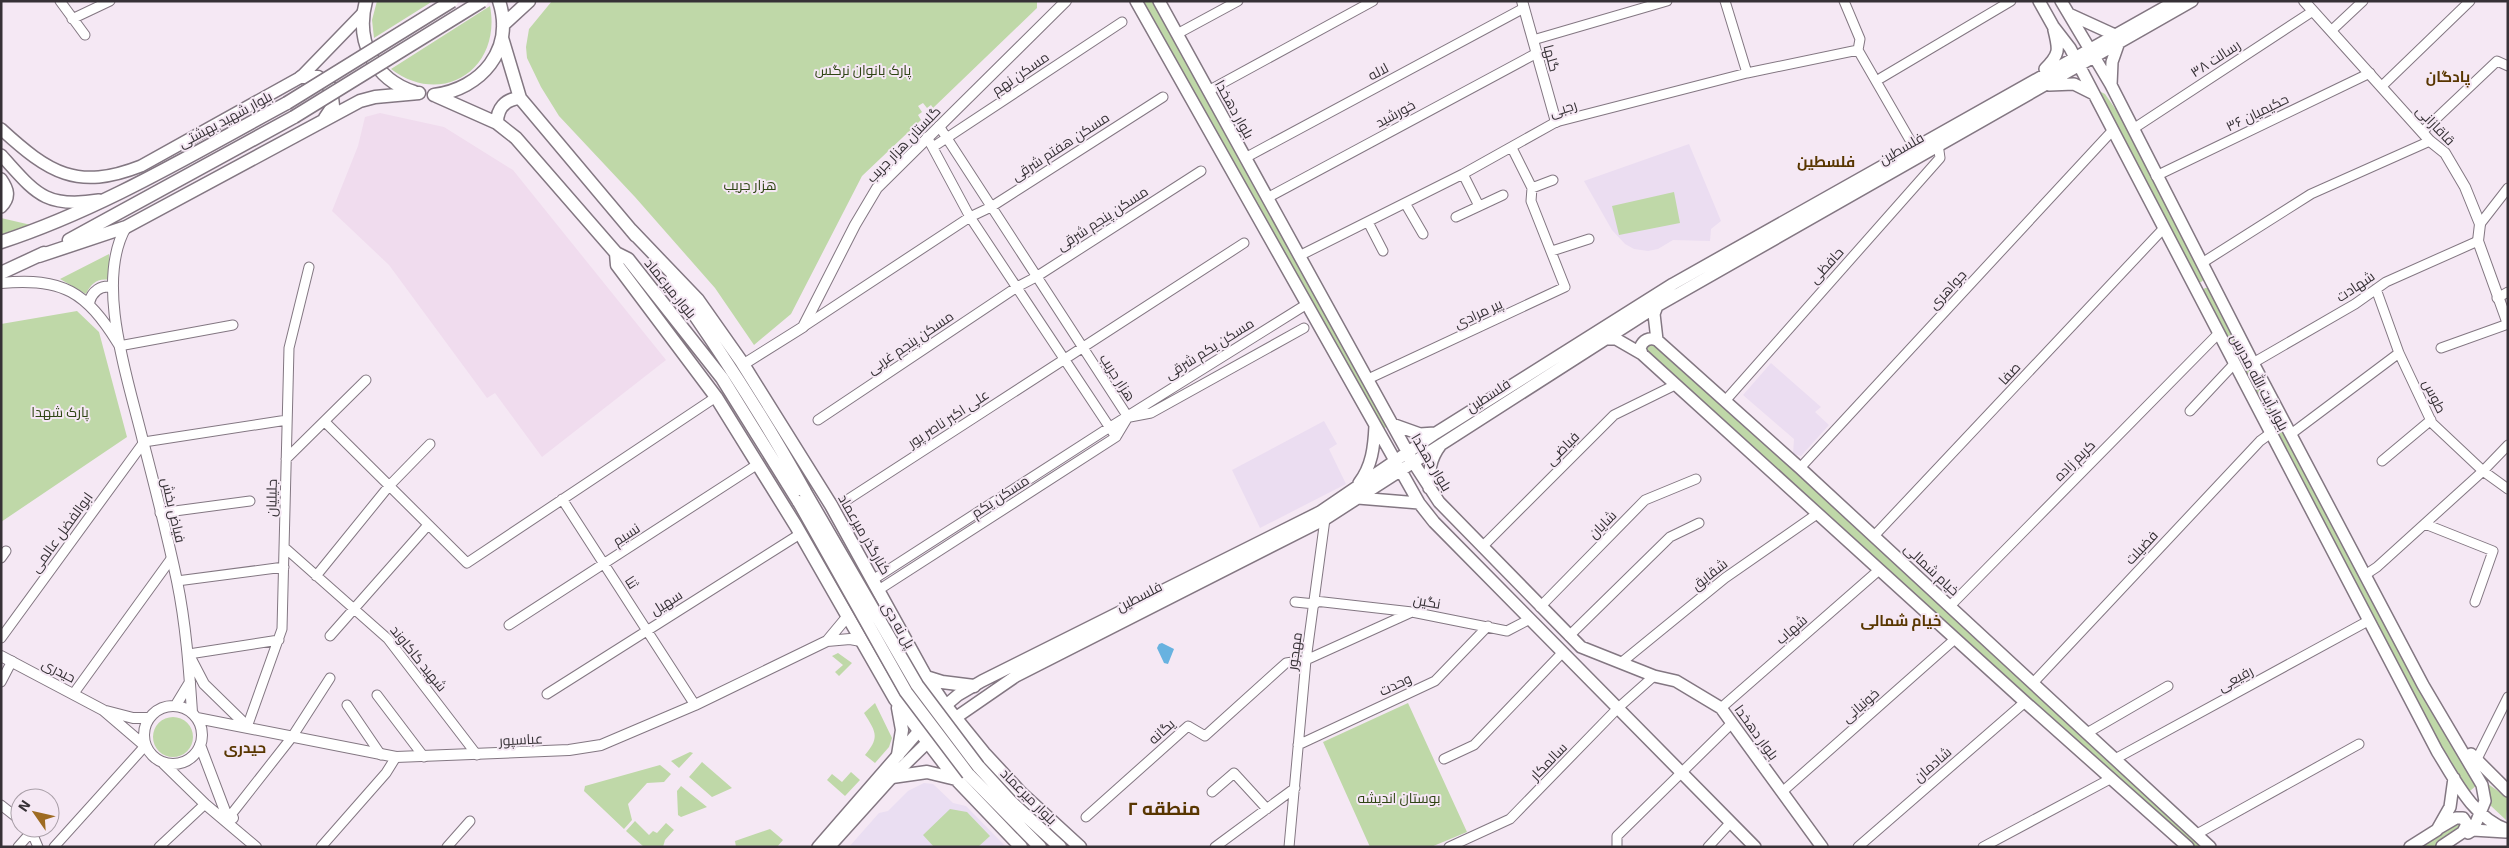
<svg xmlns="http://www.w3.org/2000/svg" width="2509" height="848" font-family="'Exo 2',Cairo,sans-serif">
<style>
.commercial{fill:#eadef2}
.built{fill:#f0dcee}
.education{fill:#ebddf1}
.green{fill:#bfd8a8}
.water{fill:#68b2e0}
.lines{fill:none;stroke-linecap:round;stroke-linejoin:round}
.minor-casing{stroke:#837782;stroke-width:11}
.tertiary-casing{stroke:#837782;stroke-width:12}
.secondary-casing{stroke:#837782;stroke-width:14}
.primary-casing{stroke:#837782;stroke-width:15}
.minor{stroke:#fff;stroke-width:9}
.tertiary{stroke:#fff;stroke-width:10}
.secondary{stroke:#fff;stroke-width:11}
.primary{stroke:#fff;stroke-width:12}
.primary-bridge-casing{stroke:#837782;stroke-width:15;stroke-linecap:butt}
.primary-bridge{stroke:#fff;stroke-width:12}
.labels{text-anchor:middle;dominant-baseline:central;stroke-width:4;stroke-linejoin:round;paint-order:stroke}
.street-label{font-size:14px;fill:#363136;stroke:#f5e8f4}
.park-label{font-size:14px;fill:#2e4413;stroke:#f5e8f4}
.neighbourhood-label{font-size:15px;font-weight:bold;fill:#583600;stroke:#f5e8f4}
.district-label{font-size:19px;font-weight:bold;fill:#583600;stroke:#f5e8f4}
</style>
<rect width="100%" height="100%" fill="#f5e8f4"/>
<path class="commercial" d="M924,783L933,784L953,803L966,806L1006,847H849L879,813L888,811L908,791Z"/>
<path class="built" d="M380,113L444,127L513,170L666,360L542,457L495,393L487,398L389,265L332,211L358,146L365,117Z"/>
<path class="education" d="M1689,144L1721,221L1711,229L1710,241L1673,240L1658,249L1648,251L1634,249L1625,244L1612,230L1584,181Z
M1771,363L1821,407L1815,412L1829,425L1801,456L1793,454L1794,439L1743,395Z
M1324,421L1337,444L1329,449L1346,484L1260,528L1232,470Z"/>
<path class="green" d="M377,1H433L374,38L372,20Z
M552,1H1037V8L933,108L931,105L927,108L923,103L918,106L922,112L918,115L921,120L862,176L791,314L754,345L715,288L635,197L559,116L541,87L527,58L526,47L529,29Z
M1137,1H1159L1388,424L1385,428H1382Z
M490,6C502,69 442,108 391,69Z
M2101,92L2105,94L2142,147L2209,276L2201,282H2192L2100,94Z
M1674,192L1680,223L1619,235L1612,206Z
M1,218L44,228L1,242Z
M109,254V280C97,278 91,284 86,294L60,279Z
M2205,288H2214L2481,782L2466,794L2198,294Z
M77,311L99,332L127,437L1,522V324Z
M1650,339L2210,847H2188L1642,354Z
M838,653L852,663L839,676L835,672L843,665L832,656Z
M875,703L892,738L889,747L875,763L865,755C880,737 876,732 864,713Z
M1408,703L1467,832L1431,847H1370L1323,742Z
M153 737a20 20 0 1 1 40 0a20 20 0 1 1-40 0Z
M690,752L693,753L679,768L671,761Z
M702,762L732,788L712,797L689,777Z
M660,765L671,774L664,782L647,783L628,804L632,820L624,829L584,791L585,786Z
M851,772L860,780L845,796L827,780L832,774L842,782Z
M2488,784L2508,798L2506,820L2490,805Z
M681,786L707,807L681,817L678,815L677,791Z
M950,809L967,812L990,836L978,847H934L923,835Z
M2454,819L2467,824L2442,847H2409Z
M635,821L649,835L653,831L657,833L666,823L674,830L665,840L663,847H644L626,831Z
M770,829L783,840L777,847H736L735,841Z"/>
<path class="water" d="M1162,643L1174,649L1168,664L1164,663L1157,648L1159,644Z"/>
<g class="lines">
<g class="minor-casing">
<path id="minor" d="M60,1L85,35
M1725,1L1747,73
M1844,1L1860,39L1858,50
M72,19L110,1
M2331,31L2363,1
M1177,34L1238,1
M1533,40L1667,1
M1858,50L1914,147
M1881,78L2011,1
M2382,86L2470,1
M1208,91L1373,1
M939,126L1128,417
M2133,129L2313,11
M2422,132L2497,61L2508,66
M927,137L970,217L1116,437
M933,147L1122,22
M1512,148L1532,188L1553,180
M1245,158L1524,8
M1463,174L1479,206
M2156,176L2370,73
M1267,198L1537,53
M1405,203L1423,234
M1456,217L1503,195
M1368,222L1383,251
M2480,224L2508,188
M1552,251L1589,239
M1299,256L1463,174L1556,122L1747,73L1858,50
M2202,263L2311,194L2430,141
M2376,289L2399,353L2432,423L2483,471L2508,489
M2497,298L2508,292
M803,327L970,217L991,207L1163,97
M119,346L233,325
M2441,348L2508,324
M2253,363L2355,304L2386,282L2478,241
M1368,379L1565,287L1531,201L1532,188
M1725,401L1940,158L1938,144
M2190,411L2234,364
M1130,417L1151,413L1304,328
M818,420L1017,287L1036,277L1201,171
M325,422L467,563L716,397
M2291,434L2399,353
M286,459L366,380
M2382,461L2431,420
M1800,468L2113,130
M562,499L695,705
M847,500L1244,243
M160,513L250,501
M2425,524L2493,551L2475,602
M1874,536L2164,228
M284,547L388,639L477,755
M1482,547L1614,415L1675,385
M1,558L6,551
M2365,575L2377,567L2483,471L2508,445
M316,576L389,486L430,444
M874,579L1110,427L1307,304
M177,581L284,567
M880,589L1116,437L1128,417
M1315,601L1412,612L1507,631L1530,619
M1295,602L1315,604
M1950,606L2218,334
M1540,607L1645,500L1696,479
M509,625L758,464
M330,636L428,525
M1569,636L1670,537L1699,523
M1,638L144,442L287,420
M189,654L279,640
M1622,662L1725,578L1817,514
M1,682L12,661
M2033,683L2260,441L2271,433
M74,693L171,559
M547,694L800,534
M377,695L424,757
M347,705L381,755
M1721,708L1879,570
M247,727L282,629L289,348L309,267
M2087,733L2168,686
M1298,745L1435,681L1488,626
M1444,759L1474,745L1563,652
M2115,759L2368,621
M2476,761L2508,697
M1212,792L1234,773L1267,809
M1782,792L1955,639
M1,805L20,820
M230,816L292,737L330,678
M1086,817L1188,726L1205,736L1286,663L1306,660L1412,612
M30,828L38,847
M2197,834L2359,744
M18,847L33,830
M54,847L145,746
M159,847L205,804
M321,847L386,773L396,757
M447,847L470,821
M1215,847L1295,788
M1289,847L1306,660L1325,519
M1449,847L1510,819L1618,708L1654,676
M1617,847V836L1732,723
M1708,847L1731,822
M1858,847L2025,702
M1983,847L2110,779"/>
</g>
<g class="tertiary-casing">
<path id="tertiary" d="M1522,1L1556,122
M2304,1L2430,141L2445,153L2465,187L2480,224L2478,241L2508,324
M126,227C94,283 129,382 143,441C155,487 167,534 177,581C186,625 189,668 192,712
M1,283C63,277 86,292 118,343
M89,303C92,291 101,285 113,287
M744,364L803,327L855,225L877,188L1066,1
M827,641L850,639L861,641
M1,656L103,710L145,746
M191,659L204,684L247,726
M176,705L190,682
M144 735a29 29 0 1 1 58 0a29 29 0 1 1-58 0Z
M106,711L133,718H148
M197,718L396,757L569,750L601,745L695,705L827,641L847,617
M200,745L225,811L233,818
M163,763L205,804L256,847"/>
</g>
<g class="secondary-casing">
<path id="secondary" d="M1136,1L1419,503L1434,522L1755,847
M1159,1L1413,462L1439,502L1581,647L1654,676L1676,681L1721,708L1822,847
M2039,1L2053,26L2070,48L2437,751C2455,780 2473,818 2508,830
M2061,1L2111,85L2253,363L2423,685L2482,785L2485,801L2473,830
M2069,14L2115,35
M2045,69C2060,54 2059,50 2054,30
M2049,85L2074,84L2094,94
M2111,85L2112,62L2119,42
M1,129C49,173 77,191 141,166L301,77L363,13
M1,155C35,192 44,209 99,200
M1,179C8,189 11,197 1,207
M1657,306L1654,314L1657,340L1800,468L2210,847
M1604,339H1616L1642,354L2025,702L2188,847
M1642,354L1640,348C1643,340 1649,337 1657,340
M1392,424L1420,434L1435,433
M1359,483C1372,466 1374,447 1375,426
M1429,488C1429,472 1430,459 1440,446
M1358,498L1419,503
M939,711L958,695L982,681L1320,512L1436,433L1673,284L2176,1
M948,723L1016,676L1325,519L1657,306L2192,1
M2471,754L2508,791
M2439,828L2456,818H2463L2467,824L2463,832L2442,846
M2468,833L2473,830L2506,832
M818,847L925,724
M829,847L892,777L934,736
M2410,847L2437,830L2450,807L2454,778"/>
</g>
<g class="primary-casing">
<path id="primary" d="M366,1C355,41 374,79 414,92
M503,25L529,1
M502,38L520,98L636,236
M301,77H318L331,88L333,106L325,118
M434,95L497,123L516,138L616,253L628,259L722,378L799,502
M434,95C481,89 515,50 499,1
M497,123C497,109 505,99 520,98
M631,230L698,300L741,361L831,505L926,677L945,705L984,753L1021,793L1080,847
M69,240L294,117
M1,242C102,209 194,153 287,103
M616,253L617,265L716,397L796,526L895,699L956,779L1021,847
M39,256L126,227L360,101L375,97L419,93
M1,273L44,253
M671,281C719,349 765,419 805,492
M906,704L914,706L924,703L927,695L926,677L942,682L974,686
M898,755L902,730L898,708
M978,766L1012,803L1060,847
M968,774L1040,847
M892,777L927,772L956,779"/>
</g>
<use href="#minor" class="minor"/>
<use href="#tertiary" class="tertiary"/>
<use href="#secondary" class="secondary"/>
<use href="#primary" class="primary"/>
<g class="primary-bridge-casing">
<path id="primary-bridge" d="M287,103L452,1
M294,117L482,1
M805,492L917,685L978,766
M799,502L906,692L968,774"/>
</g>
<use href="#primary-bridge" class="primary-bridge"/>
</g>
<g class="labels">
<g class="street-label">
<text transform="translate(1552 58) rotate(75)">گلها</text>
<text transform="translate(2215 58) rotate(-33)">۳۸ رسالت</text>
<text transform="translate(1378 71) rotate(-28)">لاله</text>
<text transform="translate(1020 73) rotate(-34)">مسکن نهم</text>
<text transform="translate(1563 108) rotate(-18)">رجبی</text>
<text transform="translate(1235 109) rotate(61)">بلوار دهخدا</text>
<text transform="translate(2257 112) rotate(-26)">۳۶ حکیمیان</text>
<text transform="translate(1395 113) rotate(-28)">خورشید</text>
<text transform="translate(225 119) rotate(-28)">بلوار شهید بهشتی</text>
<text transform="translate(2436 125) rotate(46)">قاقازانی</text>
<text transform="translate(903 144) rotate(-46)">گلستان هزار جریب</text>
<text transform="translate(1060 146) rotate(-33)">مسکن هفتم شرقی</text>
<text transform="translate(1901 148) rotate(-30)">فلسطین</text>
<text transform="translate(1102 218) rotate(-33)">مسکن پنجم شرقی</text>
<text transform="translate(1826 265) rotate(-48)">حافظی</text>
<text transform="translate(2355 286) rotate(-34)">شهادت</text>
<text transform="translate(671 288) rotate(51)">بلوار میرعماد</text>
<text transform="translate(1947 289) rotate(-47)">جواهری</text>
<text transform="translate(1478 313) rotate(-25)">پیر مرادی</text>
<text transform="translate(910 342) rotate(-34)">مسکن پنجم غربی</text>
<text transform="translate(1209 348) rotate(-32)">مسکن یکم شرقی</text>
<text transform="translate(2009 373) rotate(-47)">صفا</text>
<text transform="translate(1118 377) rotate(57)">هزار جریب</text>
<text transform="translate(2260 382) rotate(62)">بلوار آیت الله مدرس</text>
<text transform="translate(1488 395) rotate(-33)">فلسطین</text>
<text transform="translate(2435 396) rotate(64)">طوس</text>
<text transform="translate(948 418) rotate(-33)">علی اکبر ناصر پور</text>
<text transform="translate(1562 448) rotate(-45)">فیاضی</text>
<text transform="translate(2074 460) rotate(-45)">کریم زاده</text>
<text transform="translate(1432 462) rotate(59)">بلوار دهخدا</text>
<text transform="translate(1000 496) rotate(-33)">مسکن یکم</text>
<text transform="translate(271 498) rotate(-89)">جلیلیان</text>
<text transform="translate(174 510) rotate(77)">فیاض بخش</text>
<text transform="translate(1602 524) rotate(-45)">شایان</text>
<text transform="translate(61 532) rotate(-54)">ابوالفضل عالمی</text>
<text transform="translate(626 534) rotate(-33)">نسیم</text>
<text transform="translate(865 534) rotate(60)">کنارگذر میرعماد</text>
<text transform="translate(2141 547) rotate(-47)">فضیلت</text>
<text transform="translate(1932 569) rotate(43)">خیام شمالی</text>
<text transform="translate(1709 574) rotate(-38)">شقایق</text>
<text transform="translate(632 582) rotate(57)">ثنا</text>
<text transform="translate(1139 596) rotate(-27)">فلسطین</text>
<text transform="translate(1427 601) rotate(10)">نگین</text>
<text transform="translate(666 602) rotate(-32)">سهیل</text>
<text transform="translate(899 625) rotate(60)">پل نه دی</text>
<text transform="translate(1791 629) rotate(-41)">شهاب</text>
<text transform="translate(1294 651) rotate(-82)">مهجور</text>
<text transform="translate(419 658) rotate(51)">شهید کاکاوند</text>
<text transform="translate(59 670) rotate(27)">حیدری</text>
<text transform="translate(2235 678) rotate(-29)">رفیعی</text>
<text transform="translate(1395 684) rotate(-25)">وحدت</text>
<text transform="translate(1860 705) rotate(-41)">خونبانی</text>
<text transform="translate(1161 731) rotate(-42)">یگانه</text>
<text transform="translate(1757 732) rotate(54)">بلوار دهخدا</text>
<text transform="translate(521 739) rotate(-3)">عباسپور</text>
<text transform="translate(1548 761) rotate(-46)">سالمکار</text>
<text transform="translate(1932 764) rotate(-41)">شادمان</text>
<text transform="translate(1029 796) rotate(45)">بلوار میرعماد</text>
</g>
<g class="park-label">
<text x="863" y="69">پارک بانوان نرگس</text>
<text x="750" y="184">هزار جریب</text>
<text x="60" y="411">پارک شهدا</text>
<text x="1399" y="797">بوستان اندیشه</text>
</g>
<g class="neighbourhood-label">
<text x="2448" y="76">پادگان</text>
<text x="1826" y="161">فلسطین</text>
<text x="1901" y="620">خیام شمالی</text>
<text x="245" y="747">حیدری</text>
</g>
<g class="district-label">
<text x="1164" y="807">منطقه ۲</text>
</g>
</g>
<rect width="2509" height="848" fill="none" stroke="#363136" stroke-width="5"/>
<g transform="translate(35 813) rotate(304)"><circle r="24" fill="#f5e8f4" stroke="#a99fa8"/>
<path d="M0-4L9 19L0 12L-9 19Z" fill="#9e6b22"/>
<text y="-8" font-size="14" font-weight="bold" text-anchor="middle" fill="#363136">N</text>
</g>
</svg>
